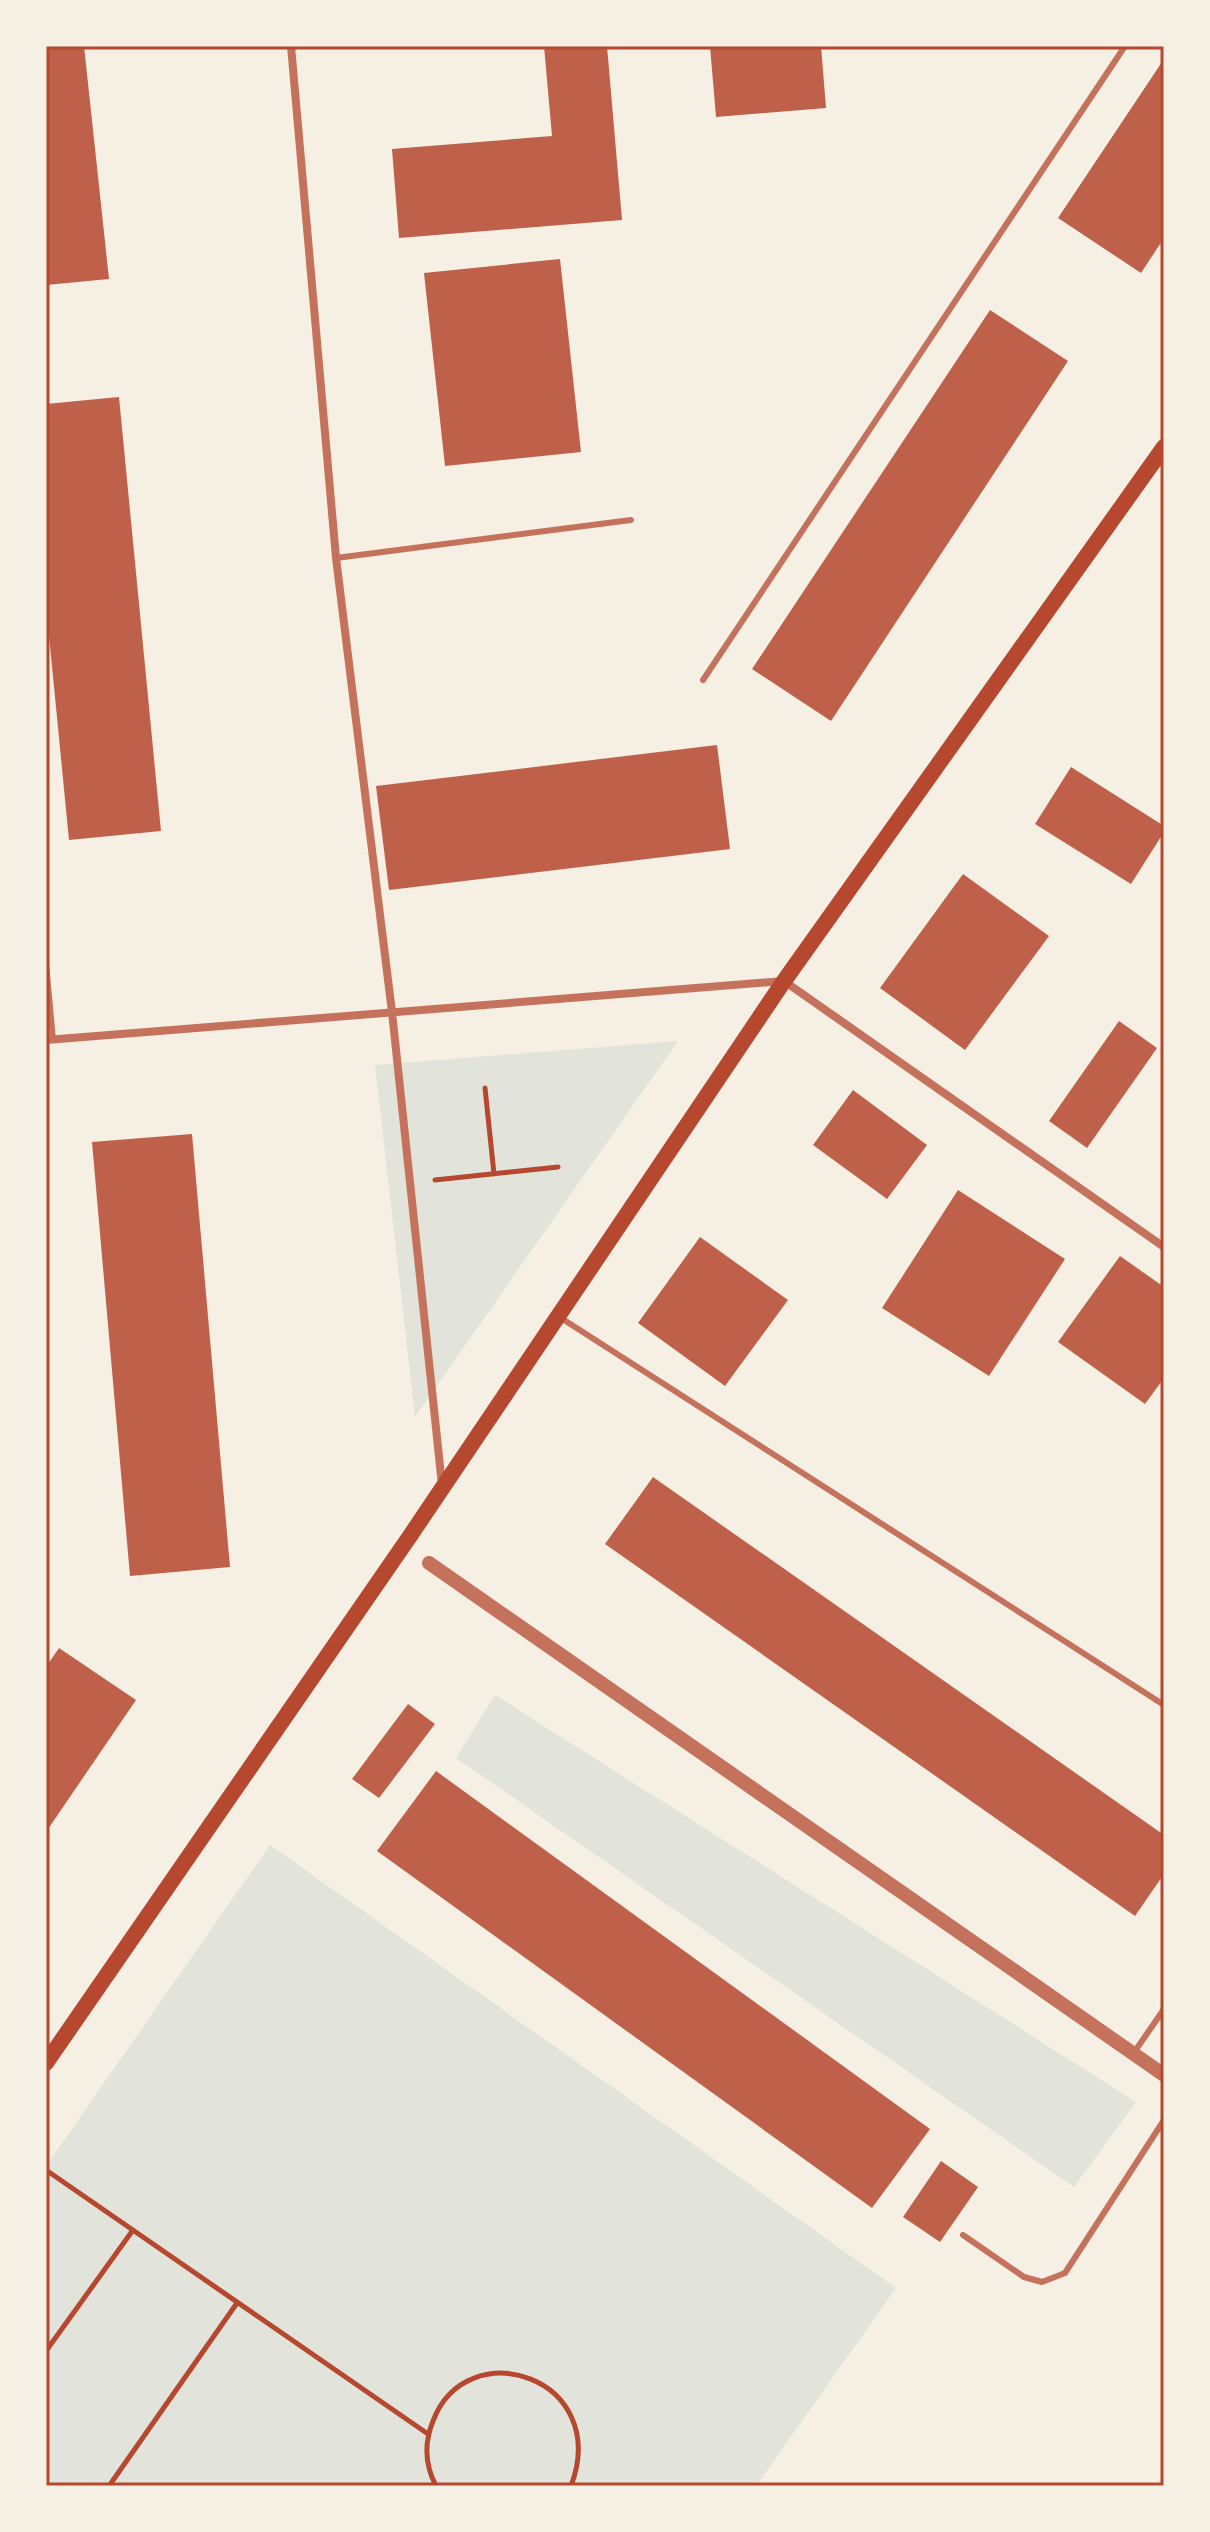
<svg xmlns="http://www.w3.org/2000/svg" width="1210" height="2532" font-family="'Archivo Narrow',sans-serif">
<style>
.green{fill:#e2e4dc}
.building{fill:#bf614a}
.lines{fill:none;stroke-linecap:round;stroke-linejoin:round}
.path{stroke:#b5482f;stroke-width:5}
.service{stroke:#c5725c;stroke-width:6}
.minor{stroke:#c5725c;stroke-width:8}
.tertiary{stroke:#c5725c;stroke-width:14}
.secondary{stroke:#b5482f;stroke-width:16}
.neatline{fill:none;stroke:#b5482f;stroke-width:3}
</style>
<rect width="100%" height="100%" fill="#f6efe4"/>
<path class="green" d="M678,1041L415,1417L375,1065Z
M495,1695L1136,2102L1074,2187L456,1758Z
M270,1845L896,2288L756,2486H46V2166Z"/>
<path class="building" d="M46,46H84L109,279L46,285Z
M544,46H607L622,220L399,238L392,149L552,136Z
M710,46H821L826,108L716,117Z
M1164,59V238L1141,273L1058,218Z
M560,259L581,452L445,466L424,273Z
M990,310L1068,361L831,721L752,669Z
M119,397L161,831L69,840L46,605V404Z
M717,745L730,849L389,890L376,786Z
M1071,767L1164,826V832L1131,884L1035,824Z
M963,874L1049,936L965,1050L880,988Z
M1119,1021L1157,1048L1087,1148L1049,1121Z
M853,1090L927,1145L887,1199L813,1145Z
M192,1134L230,1567L130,1576L92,1142Z
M958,1190L1065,1259L989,1376L882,1308Z
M700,1237L788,1300L725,1386L638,1323Z
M1120,1256L1164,1287V1378L1145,1404L1058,1342Z
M653,1477L1164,1835V1874L1135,1916L605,1544Z
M59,1648L136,1700L46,1832V1667Z
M408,1704L435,1724L379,1798L352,1779Z
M436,1771L930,2129L872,2208L377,1851Z
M941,2161L978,2187L940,2242L903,2217Z"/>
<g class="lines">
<path class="path" d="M485,1088L494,1174
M435,1180L558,1167
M46,2170L428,2434
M46,2351L133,2230
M109,2486L237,2303
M436,2486C425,2465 424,2443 433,2421C467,2331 612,2377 571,2486"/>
<path class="service" d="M336,558L631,520
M703,680L1125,46
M46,964L53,1040
M561,1318L1164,1705
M1133,2054L1164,2009
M963,2235L1024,2277L1042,2282L1065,2273L1164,2120"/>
<path class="minor" d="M291,46L336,558L392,1012L442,1485
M46,1040L784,981L1164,1247"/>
<path class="tertiary" d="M429,1563L1164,2075"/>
<path class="secondary" d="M46,2063L410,1536L784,981L1164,447"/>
</g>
<rect width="1210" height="2532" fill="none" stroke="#f6efe4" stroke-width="96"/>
<rect x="48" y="48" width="1114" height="2436" class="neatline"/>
</svg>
